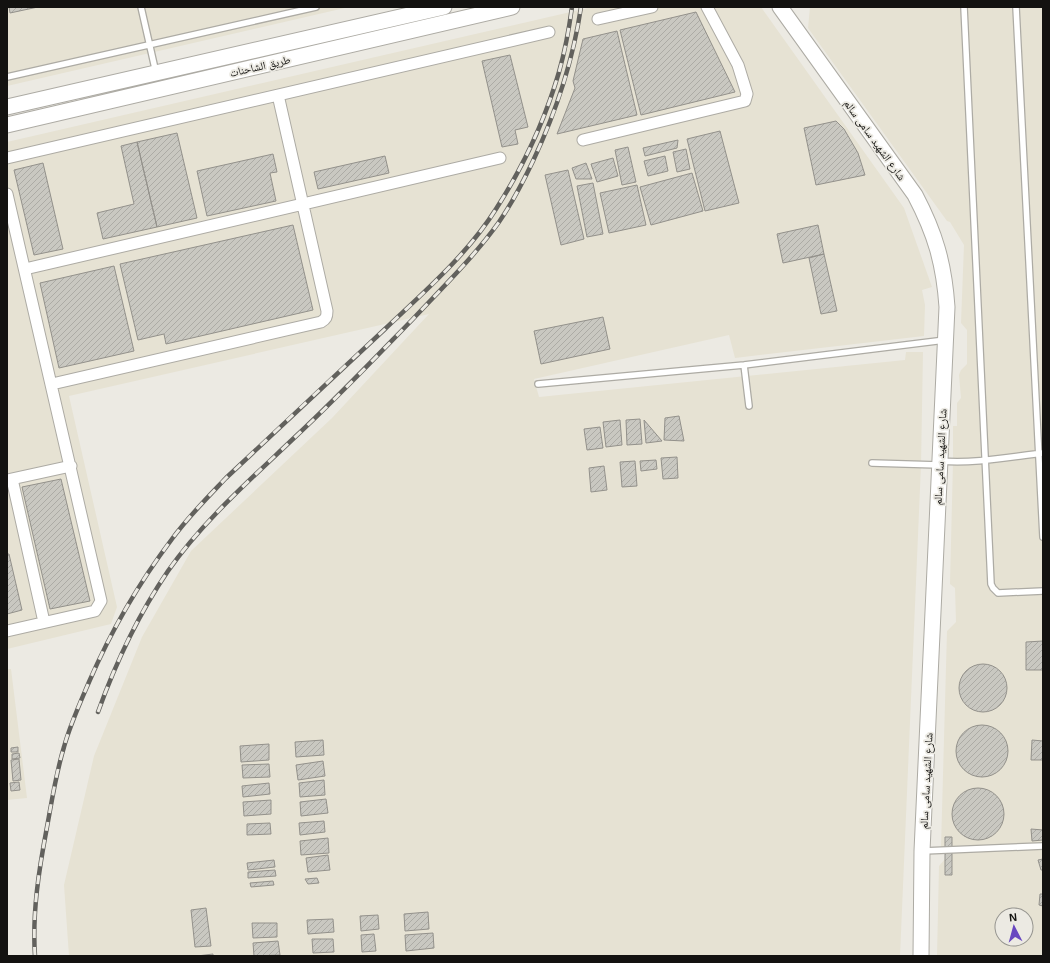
<svg xmlns="http://www.w3.org/2000/svg" width="1050" height="963" font-family="Helvetica,'Noto Naskh Arabic',sans-serif">
<style>
.built{fill:#e6e2d3;fill-rule:evenodd}
.building{fill:url(#building-hatch);stroke:#93918b}
.lines{fill:none;stroke-linecap:round;stroke-linejoin:round}
.lane-casing{stroke:#adaba4;stroke-width:8}
.street-casing{stroke:#adaba4;stroke-width:13}
.secondary-casing{stroke:#adaba4;stroke-width:17}
.lane{stroke:#fff;stroke-width:5.5}
.street{stroke:#fff;stroke-width:11}
.secondary{stroke:#fff;stroke-width:15}
.rail-casing{stroke:#62615d;stroke-width:4.5}
.rail{stroke:#eceae3;stroke-width:3;stroke-dasharray:9;stroke-linecap:butt}
.labels{text-anchor:middle;dominant-baseline:central;stroke-width:3.5;stroke-linejoin:round;paint-order:stroke}
.street-label{font-size:11px;fill:#131210;stroke:#eceae3}
</style>
<defs>
<pattern id="building-hatch" width="6" height="6" patternUnits="userSpaceOnUse"><rect width="6" height="6" fill="#c9c8c1"/><path d="M-1 1l2-2M0 6l6-6M5 7l2-2" fill="none" stroke="#acaba5"/></pattern>
</defs>
<rect width="100%" height="100%" fill="#eceae3"/>
<path class="built" d="M7,7H349L7,86Z
M592,7H761L904,208L932,287L922,290L925,305L924,336L735,358L729,335L534,379L539,397L905,360L906,352H923L921,465L900,956H69L64,885L94,756L142,637L191,551L332,418L429,314L69,396L117,607L111,624L7,649V142Z
M810,7H1043V956H937L939,866L945,859V853L941,847L947,631L956,622L955,588L950,584L953,462V426H957V403L961,398L959,375L961,370L967,364V330L961,323L964,245L950,222L947,221L808,28ZM1002,915H1026V939H1002Z
M7,669H11L27,798L7,800Z"/>
<path class="building" d="M9,7H38L10,13Z
M696,12L735,92L641,115L620,30Z
M617,31L637,115L557,134L575,88L573,81L583,39Z
M510,55L528,127L515,130L518,144L502,147L482,61Z
M836,121L844,129L858,153L865,175L816,185L804,128Z
M720,131L739,203L705,211L687,139Z
M177,133L197,218L157,227L137,142Z
M678,140L677,148L645,156L643,148Z
M137,142L157,227L103,239L97,213L134,204L121,146Z
M628,147L636,182L622,185L615,150Z
M686,149L690,169L677,172L673,152Z
M273,154L277,172L270,173L276,201L207,216L197,171Z
M385,156L389,173L318,189L314,172Z
M665,156L668,171L648,176L644,161Z
M613,158L618,176L597,182L591,164Z
M43,163L63,249L34,255L14,170Z
M586,163L592,179H576L572,168Z
M568,170L584,239L561,245L545,175Z
M692,173L703,211L651,225L640,187Z
M593,183L603,234L587,237L577,186Z
M637,185L646,225L609,233L600,193Z
M293,225L313,310L166,344L164,334L138,340L120,264Z
M818,225L824,254L783,263L777,234Z
M824,254L837,311L821,314L809,258Z
M114,266L134,351L59,368L40,283Z
M603,317L610,349L541,364L534,331Z
M679,416L684,441L664,440L665,418Z
M640,419L642,444L627,445L626,420Z
M620,420L622,445L606,447L603,422Z
M644,420L662,441L646,443Z
M600,427L603,448L587,450L584,429Z
M677,457L678,478L663,479L661,458Z
M656,460L657,469L641,471L640,461Z
M635,461L637,486L622,487L620,462Z
M604,466L607,490L591,492L589,468Z
M61,479L90,601L50,609L22,487Z
M7,554H9L22,610L7,614Z
M1043,641V670H1026V642Z
M959 688a24 24 0 1 1 48 0a24 24 0 1 1-48 0Z
M956 751a26 26 0 1 1 52 0a26 26 0 1 1-52 0Z
M323,740L324,755L296,757L295,742Z
M1032,740L1043,741V760H1031Z
M269,744V760L241,762L240,746Z
M18,747V752H11V748Z
M19,753L20,758L12,759V754Z
M19,759L21,780L13,781L11,760Z
M323,761L325,776L298,780L296,765Z
M269,764L270,777L243,778L242,765Z
M324,780L325,795L300,797L299,783Z
M19,782L20,790L11,791L10,783Z
M269,783L270,794L243,797L242,786Z
M952 814a26 26 0 1 1 52 0a26 26 0 1 1-52 0Z
M326,799L328,813L301,816L300,802Z
M271,800V814L244,816L243,802Z
M324,821L325,832L300,835L299,823Z
M270,823L271,834L247,835V824Z
M1031,829L1043,830V840L1032,841Z
M945,837H952V875H945Z
M328,838L329,853L301,855L300,841Z
M328,855L330,870L308,872L306,858Z
M1043,859V870H1041L1038,860Z
M274,860L275,867L248,870L247,863Z
M275,870L276,876L248,878V872Z
M317,878L319,883L308,884L305,879Z
M273,881L274,885L251,887L250,883Z
M1040,894H1043V906L1039,905Z
M206,908L211,946L195,947L191,910Z
M428,912L429,929L405,931L404,914Z
M378,915L379,929L361,931L360,916Z
M333,919L334,932L308,934L307,920Z
M252,923H277V937L253,938Z
M433,933L434,948L406,951L405,935Z
M374,934L376,951L362,952L361,935Z
M312,939H333L334,952L313,953Z
M278,941L280,955L254,956L253,943Z
M213,954V956H197Z"/>
<g class="lines">
<g class="lane-casing">
<path id="lane" d="M141,7L156,73
M964,7L991,584L993,588L998,593L1043,591
M1016,7L1043,537
M7,77L316,7
M744,365L749,406
M538,384L744,365L945,340
M940,461C974,464 1009,457 1043,453
M872,463L939,465
M923,851L1043,846"/>
</g>
<g class="street-casing">
<path id="street" d="M598,19L652,7
M583,140L745,101L747,94L738,65L707,7
M7,158L549,32
M7,194L101,601L95,611L7,631
M25,269L500,158
M52,384L321,322C326,319 327,317 327,311L278,95
M12,479L44,622
M7,480L71,466"/>
</g>
<g class="secondary-casing">
<path id="secondary" d="M780,7L915,195C935,233 944,263 947,307L922,851L921,956
M7,107L444,7
M7,125L512,7"/>
</g>
<use href="#lane" class="lane"/>
<use href="#street" class="street"/>
<use href="#secondary" class="secondary"/>
<g class="rail-casing">
<path id="rail" d="M98,712C116,662 138,615 168,571C202,522 251,479 294,438C335,400 373,360 412,320C441,289 474,257 499,222C512,203 523,182 533,161C556,112 573,61 581,7
M35,956C32,913 39,869 47,827C52,800 56,773 64,747C70,725 80,703 89,682C111,631 138,584 172,539C188,517 207,498 226,478C279,428 332,378 385,329C424,292 467,255 496,209C523,167 545,120 559,72C565,51 569,29 572,7"/>
</g>
<use href="#rail" class="rail"/>
</g>
<g class="labels">
<g class="street-label">
<text transform="translate(260 66) rotate(-13)">طريق الشاحنات</text>
<text transform="translate(875 140) rotate(54)">شارع الشهيد سامى سالم</text>
<text transform="translate(940 457) rotate(-87)">شارع الشهيد سامى سالم</text>
<text transform="translate(926 781) rotate(-87)">شارع الشهيد سامى سالم</text>
</g>
</g>
<rect width="1050" height="963" fill="none" stroke="#131210" stroke-width="16"/>
<g transform="translate(1014 927) rotate(354)"><circle r="19" fill="#eceae3" stroke="#95948f"/>
<path d="M0-3L7 15L0 10L-7 15Z" fill="#6847c0"/>
<text y="-6" font-size="11" font-weight="bold" text-anchor="middle" fill="#131210">N</text>
</g>
</svg>
